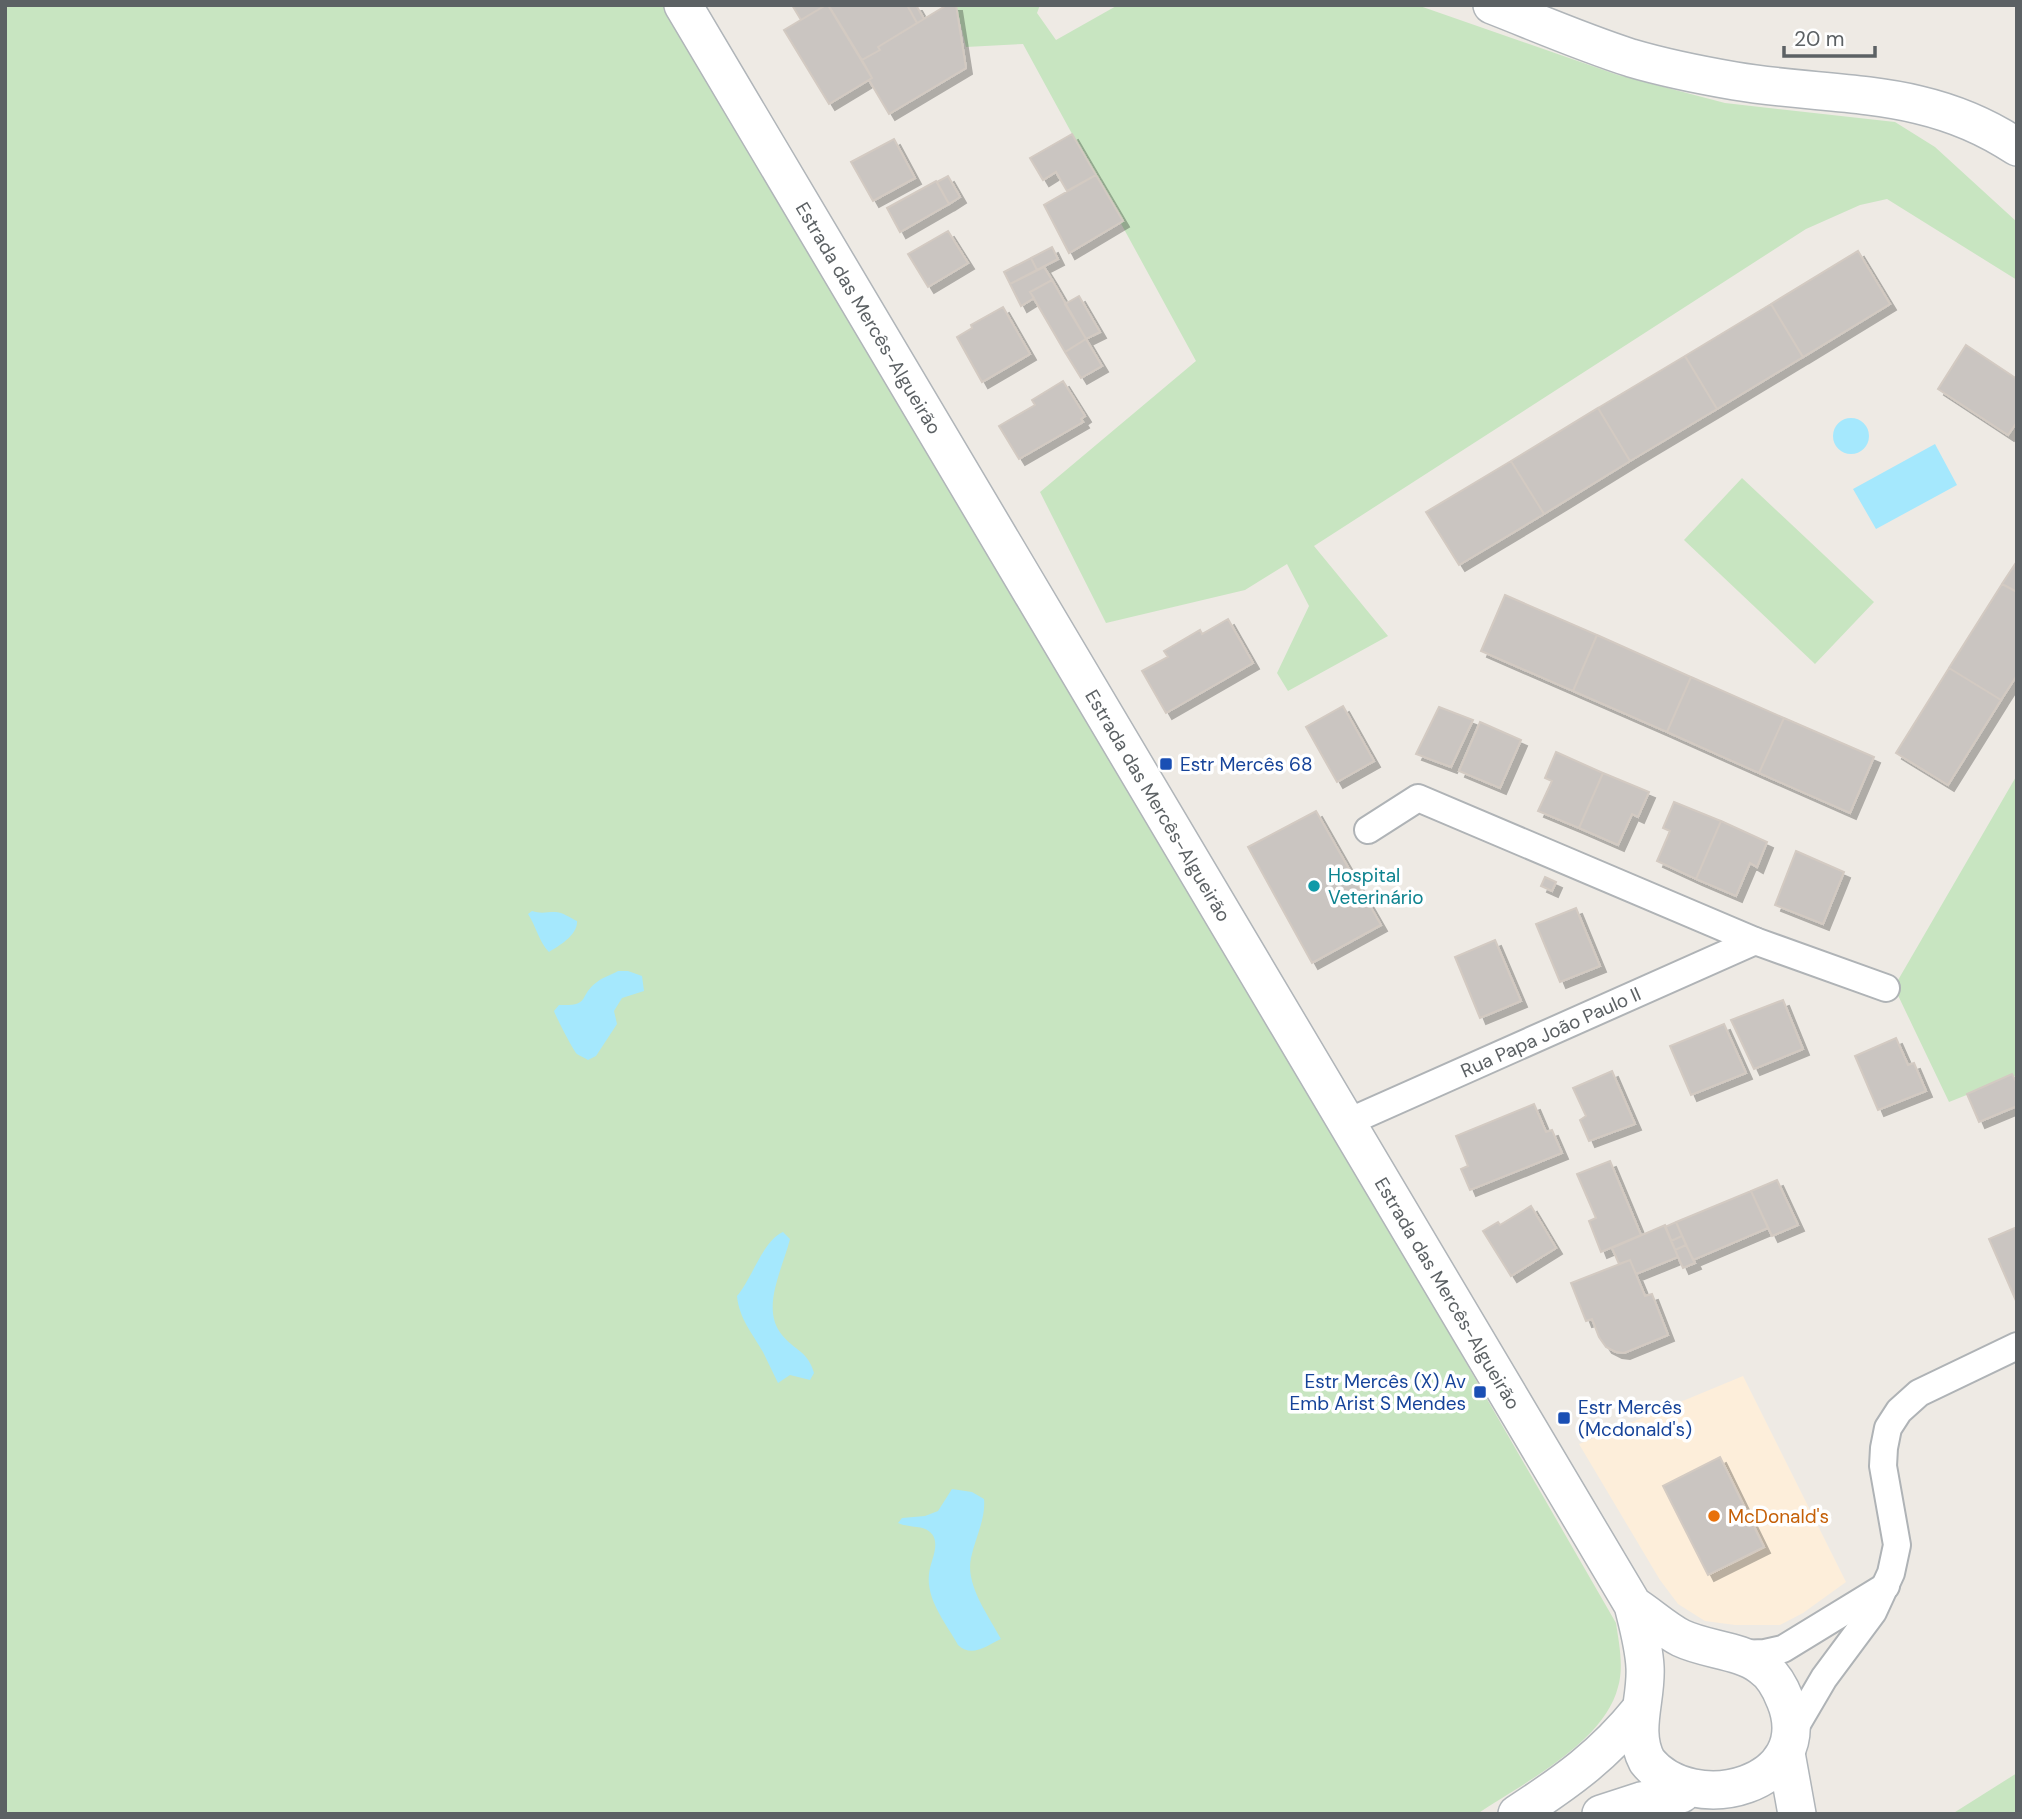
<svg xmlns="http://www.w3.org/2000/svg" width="2022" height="1819" font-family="'DM Sans',sans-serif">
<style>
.commercial{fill:#fdeeda}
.green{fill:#c8e5c1}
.water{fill:#a5e8fd}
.building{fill:#cac5c1;stroke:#d3cac2;stroke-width:2;filter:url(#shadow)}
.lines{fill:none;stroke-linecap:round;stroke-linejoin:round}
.street-casing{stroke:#afb3b6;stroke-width:30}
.secondary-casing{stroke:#b0b5b9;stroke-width:40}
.street{stroke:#fff;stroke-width:26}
.secondary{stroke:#fff;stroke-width:37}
.transit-dot{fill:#1a4fb4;stroke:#fff;stroke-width:2.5}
.culture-dot{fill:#0f9aa8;stroke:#fff;stroke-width:2.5}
.food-dot{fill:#e8710a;stroke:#fff;stroke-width:2.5}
.labels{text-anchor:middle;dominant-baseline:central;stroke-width:7;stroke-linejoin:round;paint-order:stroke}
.street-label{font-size:19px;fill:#5c6164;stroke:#fff}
.transit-label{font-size:19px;fill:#164399;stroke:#fff;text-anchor:start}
.culture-label{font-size:19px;fill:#0d838f;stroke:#fff;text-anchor:start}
.food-label{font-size:19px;fill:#c56008;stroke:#fff;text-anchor:start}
</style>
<defs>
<filter id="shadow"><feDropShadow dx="6" dy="6" stdDeviation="0" flood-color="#0004"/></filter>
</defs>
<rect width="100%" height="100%" fill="#eeeae4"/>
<path class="commercial" d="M1743,1376L1846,1582L1803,1613L1780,1625H1735L1705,1621L1678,1604L1660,1580L1579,1444Z"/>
<path class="green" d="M5,5H684L1616,1623C1619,1643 1624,1667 1618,1687C1604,1743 1523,1783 1477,1814H5Z
M956,5H1040L1037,13L1056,40L1118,5H1417L1618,75L1725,103L1895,122L1935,147L2017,222V280L1887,199L1860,205L1806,229L1314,546L1388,636L1288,691L1277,673L1309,606L1287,564L1245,590L1106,623L1040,492L1196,361L1023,44L966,47Z
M1742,478L1874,602L1815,664L1684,540Z
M2017,775V1075L1949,1102L1894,987Z
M2017,1773V1814H1952Z"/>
<path class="water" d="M1833 436a18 18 0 1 1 36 0a18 18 0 1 1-36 0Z
M1935,444L1957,485L1876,529L1853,489Z
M532,911C541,914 546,912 555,912C563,912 570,918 577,921C578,935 559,946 549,952C539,942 536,926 528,914Z
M618,971H628L642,976L644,991L622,998L614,1011L617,1024L596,1056L588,1060C585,1058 580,1056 577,1054C573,1050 555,1015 554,1011L559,1005C592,1006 577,997 597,982C603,977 611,975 618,971Z
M783,1232L790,1239C783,1268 760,1309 782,1335C795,1351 808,1351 814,1373L810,1380L790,1375L778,1383C773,1373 768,1362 763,1352C752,1333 739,1318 737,1296C752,1279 763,1240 783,1232Z
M952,1489L972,1492L984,1499C986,1519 975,1538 971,1558C965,1585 989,1616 1001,1639C986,1646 972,1658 958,1645C946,1623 926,1600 929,1574C930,1561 942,1543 930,1532C923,1525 908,1528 898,1523L902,1518L925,1516L938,1511Z"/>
<path class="building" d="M792,5H826L801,20Z
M826,5H828L872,78L829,104L784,30Z
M907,5H916L924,19L917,23Z
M907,5L917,23L878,47L880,50L862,60L829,6Z
M947,5H956L966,68L889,114L869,80L872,78L862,60L880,50L878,47Z
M1072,134L1096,175L1067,191L1056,172L1043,180L1030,158Z
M894,139L915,178L873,201L851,162Z
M1096,175L1123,221L1069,253L1044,205Z
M948,176L960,197L949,204L937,182Z
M936,181L949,204L900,232L887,208Z
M948,231L968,263L928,287L908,254Z
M1052,247L1058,259L1037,270L1031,258Z
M1858,251L1890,304L1803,357L1771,304Z
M1031,258L1037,270L1010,284L1004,272Z
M1044,267L1052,280L1030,292L1034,298L1021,306L1010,284Z
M1052,280L1086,339L1065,352L1030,292Z
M1079,296L1100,332L1086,339L1065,304Z
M1771,304L1803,357L1717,409L1685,356Z
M1003,307L1030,354L982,382L957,337L972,328L971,325Z
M1086,339L1102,366L1081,378L1065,352Z
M1966,345L2017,379V422L2008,435L1938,389Z
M1685,356L1717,409L1630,461L1598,408Z
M1063,381L1085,416L1081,419L1083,422L1019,459L999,426L1035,405L1032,400Z
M1598,408L1630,461L1544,514L1511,461Z
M1511,461L1544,514L1459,565L1426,512Z
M2017,561V592L2002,584Z
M2002,584L2017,592V675L2001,700L1949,668Z
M1505,595L1597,635L1573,691L1481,651Z
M1228,619L1253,663L1166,713L1142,671L1168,657L1164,651L1200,630L1202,634Z
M1597,635L1691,677L1667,732L1573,691Z
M1949,668L2001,700L1948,785L1896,753Z
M1691,677L1784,718L1759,773L1667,732Z
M1343,706L1374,761L1337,782L1306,727Z
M1439,707L1473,720L1451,767L1416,754Z
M1784,718L1874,757L1850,813L1759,773Z
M1480,722L1521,740L1500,788L1459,771Z
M1556,752L1603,773L1579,828L1538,811L1552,781L1545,778Z
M1603,773L1649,792L1638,817L1632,814L1618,845L1579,828Z
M1674,802L1721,821L1696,879L1657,861L1670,831L1663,828Z
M1316,811L1381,925L1312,963L1248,847Z
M1721,821L1767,842L1757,867L1750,863L1736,896L1696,879Z
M1796,851L1844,872L1823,924L1775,905Z
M1545,877L1556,882L1552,891L1541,886Z
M1576,908L1600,966L1560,982L1536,924Z
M1495,940L1521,1001L1480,1018L1455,957Z
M1783,1000L1803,1049L1754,1069L1731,1020Z
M1724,1024L1746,1073L1691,1095L1670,1046Z
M1896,1038L1908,1065L1914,1063L1926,1091L1878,1110L1855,1056Z
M1612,1071L1635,1124L1589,1141L1580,1120L1586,1116L1573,1088Z
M2012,1074L2017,1083V1106L1979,1122L1967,1094Z
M1534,1104L1546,1132L1552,1130L1562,1153L1470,1190L1461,1169L1468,1166L1456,1136Z
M1610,1161L1641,1235L1601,1252L1589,1221L1596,1218L1577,1174Z
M1777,1180L1798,1225L1772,1236L1751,1191Z
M1751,1191L1768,1228L1693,1260L1676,1222Z
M1531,1206L1556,1248L1511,1276L1483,1231L1498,1222L1500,1225Z
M1676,1222L1682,1236L1671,1241L1665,1227Z
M1665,1225L1678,1257L1636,1274L1630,1260L1619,1264L1612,1248Z
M2017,1227V1303L1989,1239Z
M1682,1236L1686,1245L1675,1250L1671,1241Z
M1686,1245L1695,1263L1683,1268L1675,1250Z
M1630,1260L1645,1296L1652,1294L1668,1335L1624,1353L1616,1352L1606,1347L1599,1337L1592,1319L1586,1321L1571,1283Z
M1720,1457L1764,1547L1708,1575L1663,1486Z"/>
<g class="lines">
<g class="street-casing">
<g id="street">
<path d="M1368,830L1418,798L1755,941"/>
<path id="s1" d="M1346,1123L1755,941L1886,988"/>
<path d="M1738,1654L1765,1653L1783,1649L1886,1586"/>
<path d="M1790,1736L1824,1678L1873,1612L1891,1573L1897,1545L1883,1466L1884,1448L1888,1428L1899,1411L1919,1393L2017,1346"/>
</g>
</g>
<g class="secondary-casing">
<g id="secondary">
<path id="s2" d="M683,5L1633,1605C1638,1625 1644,1646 1645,1667C1647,1699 1631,1731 1647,1761C1693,1819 1820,1785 1785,1700C1780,1687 1773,1674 1761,1666C1740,1650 1706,1650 1681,1638C1665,1630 1649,1615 1633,1605"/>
<path d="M1492,5C1538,23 1584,43 1631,58C1665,68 1700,75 1735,81C1836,98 1926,86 2017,147"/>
<path d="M1786,1753L1797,1814"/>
<path d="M1517,1814C1566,1782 1603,1756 1640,1710"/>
<path d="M1601,1814L1641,1801L1681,1794"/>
</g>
</g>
<use href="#street" class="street"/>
<use href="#secondary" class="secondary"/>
</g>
<g class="transit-dot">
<rect x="1159" y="757" width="14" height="14" rx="3.5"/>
<rect x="1473" y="1385" width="14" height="14" rx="3.5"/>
<rect x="1557" y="1411" width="14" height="14" rx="3.5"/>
</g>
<circle class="culture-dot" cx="1314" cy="886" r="7"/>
<circle class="food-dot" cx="1714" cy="1516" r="7"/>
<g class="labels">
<g class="street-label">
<text stroke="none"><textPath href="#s2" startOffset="364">Estrada das Mercês-Algueirão</textPath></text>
<text stroke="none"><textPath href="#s2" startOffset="931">Estrada das Mercês-Algueirão</textPath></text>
<text stroke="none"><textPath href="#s1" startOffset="224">Rua Papa João Paulo II</textPath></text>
<text stroke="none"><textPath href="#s2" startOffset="1498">Estrada das Mercês-Algueirão</textPath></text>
</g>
<g class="transit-label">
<text x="1180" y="764">Estr Mercês 68</text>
<text x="1466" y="1381" text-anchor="end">Estr Mercês (X) Av<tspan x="1466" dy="22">Emb Arist S Mendes</tspan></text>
<text x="1578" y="1407">Estr Mercês<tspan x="1578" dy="22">(Mcdonald's)</tspan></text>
</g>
<g class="culture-label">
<text x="1328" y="875">Hospital<tspan x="1328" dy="22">Veterinário</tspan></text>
</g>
<g class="food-label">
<text x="1728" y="1516">McDonald's</text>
</g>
</g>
<rect width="2022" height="1819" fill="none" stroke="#5c6164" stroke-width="14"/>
<path d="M1784 46v10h91v-10" fill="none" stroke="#5c6164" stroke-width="3.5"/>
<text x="1794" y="46" font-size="21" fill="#5c6164" stroke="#ffffff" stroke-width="5" paint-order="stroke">20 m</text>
</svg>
